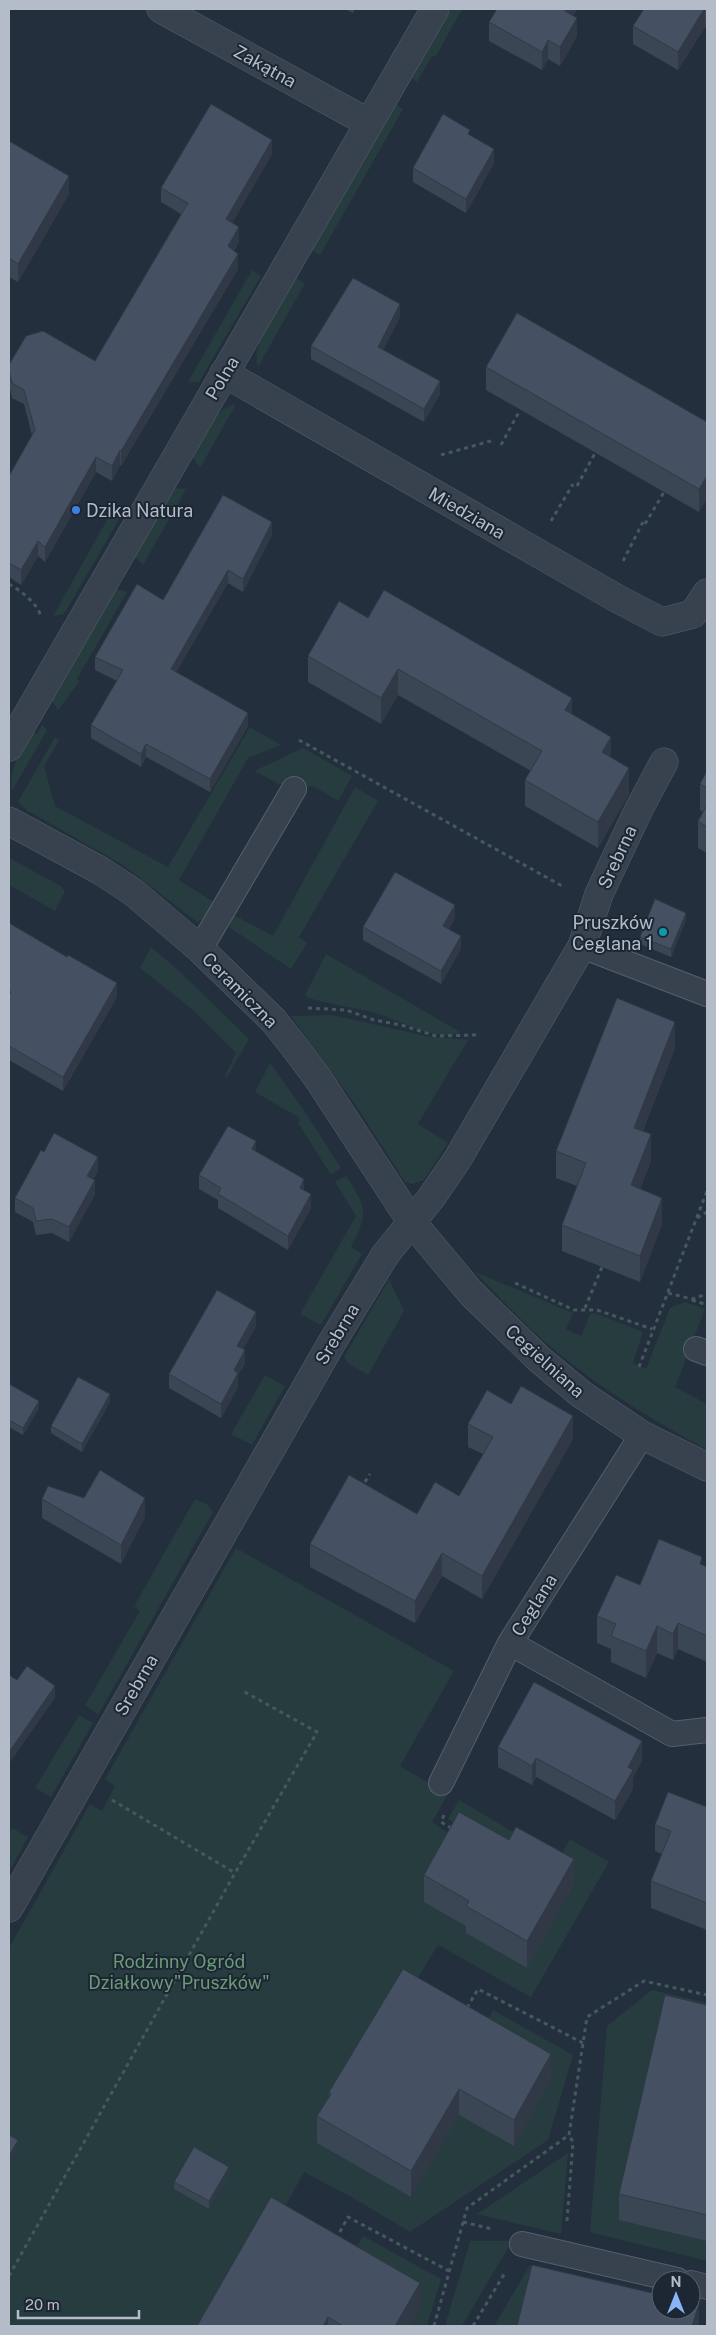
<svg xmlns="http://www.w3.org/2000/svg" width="716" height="2335" font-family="'Public Sans',sans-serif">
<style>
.green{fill:#263c3f}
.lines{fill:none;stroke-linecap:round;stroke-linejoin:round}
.lane-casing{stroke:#565f6c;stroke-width:26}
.street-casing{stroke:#565f6c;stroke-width:29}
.path{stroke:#44595c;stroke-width:3;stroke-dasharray:4 4;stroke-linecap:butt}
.lane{stroke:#38414e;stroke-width:24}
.street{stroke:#38414e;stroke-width:28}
.wall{fill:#3b4654}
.shaded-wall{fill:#303945}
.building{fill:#455162;stroke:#303945}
.shop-dot{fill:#3f7fe0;stroke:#1d2633;stroke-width:2}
.culture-dot{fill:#0f9aa8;stroke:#1d2633;stroke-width:2}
.labels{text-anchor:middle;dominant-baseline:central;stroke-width:4;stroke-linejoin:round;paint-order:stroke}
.street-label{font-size:18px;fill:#b4bcc9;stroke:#1d2633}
.poi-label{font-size:18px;fill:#b4bcc9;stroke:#1d2633;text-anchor:start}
.park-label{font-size:18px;fill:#6b9a76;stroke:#1d2633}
</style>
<rect width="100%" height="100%" fill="#242f3e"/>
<path class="green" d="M451,9H462L436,56H432L417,82L411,78Z
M396,104L403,109L320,255L312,250Z
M252,270L261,276L199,382H188Z
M296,278L305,283L258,367C249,344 284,298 296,278Z
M236,404L200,468L192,456C203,437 213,409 236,404Z
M174,488L186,489L143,565L134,556Z
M112,511L121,516L64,614L53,616Z
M116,589L127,592L77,679L80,681L58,710L51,699Z
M42,725L47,730L12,791C8,768 21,751 32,731L37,734Z
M250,727L281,745L248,758L179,880L215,903L203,919L197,922L123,865L28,811L18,802L55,737L59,741L44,766L55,806L168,867Z
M303,748L352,776L338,801L315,787L279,784L254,771Z
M355,787L378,801L299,937L307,943L291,969L229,927L234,915L273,936Z
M9,858L61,886L65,891L55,911L9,885Z
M151,947L176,968L249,1039L227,1077L225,1076L236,1053L193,1010L140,968Z
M326,954L460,1032C442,1045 393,1017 372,1012C351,1007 329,1004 308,998L305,995Z
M332,1015L426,1036L468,1040L418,1124L448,1143L424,1180L412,1184L405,1182L357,1107L291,1016Z
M270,1063L307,1115L341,1168L331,1175L298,1123L300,1118L255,1092Z
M346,1176C367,1209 369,1212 351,1247L362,1254L321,1325L300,1314L356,1216L335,1182Z
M475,1272L573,1313L566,1329L581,1336L590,1314L595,1313L643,1332L633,1363L646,1369L670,1308L685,1302L705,1309L675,1387L707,1404V1450C655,1421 604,1391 557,1352C528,1328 502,1300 475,1272Z
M389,1279L404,1311L368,1375L348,1363L344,1357Z
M265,1375L285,1386L252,1445L231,1434Z
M195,1499L208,1505L213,1512L98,1715L85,1705L140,1611L134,1606Z
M236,1548L454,1671L400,1766L448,1794L432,1822L560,1910L574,1885L514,1857L448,1819L459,1800L559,1859L570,1839L609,1862L531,1997L438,1945L317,2143L412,2197L478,2038L493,2010L573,2055L548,2140L410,2232L353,2198L304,2172L221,2326H9V1948L90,1804L102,1811L115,1786L105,1779Z
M79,1715L93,1723L51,1797L35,1788Z
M12,1828L28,1837L9,1872V1834Z
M652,1990L707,2003V2261L590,2232L607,2026Z
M568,2153L561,2234L477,2214Z
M363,2236L441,2279L427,2326H410L420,2309L345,2266Z
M470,2241H512L462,2326H445Z
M530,2265L574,2276L531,2326H494Z"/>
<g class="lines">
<g class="lane-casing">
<path id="lane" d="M582,946L707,994
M200,949L294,789
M696,1349L707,1353
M510,1643L672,1734L707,1730
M441,1783L510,1643L642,1435
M522,2244L677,2280
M691,2283L707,2287"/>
</g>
<g class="street-casing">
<path id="street" d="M161,9L369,123
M224,373L618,599L662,622L693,614L707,593
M9,747L435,9
M9,821L101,871L133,892L200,949L274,1021L293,1045L317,1077L411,1221L471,1293L539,1359L581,1394L642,1435L707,1467
M9,1908L331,1344L385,1255L431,1198L457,1160L582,946L599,894L639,809L664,762"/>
</g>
<path class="path" d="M501,445L520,410
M441,455L494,440
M577,486L595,453
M551,521L573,484
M645,524L664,492
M623,561L643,522
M9,584C21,591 39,604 41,618
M299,740L564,887
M308,1008L346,1010L374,1020L401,1025L436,1036L477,1035
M697,1218L707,1212
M515,1283L574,1310H597L652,1329
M668,1293L692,1299L707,1294
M692,1300L707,1305
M585,1308L602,1267
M639,1367L707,1191
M365,1482L370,1474
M112,1800L235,1873
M444,1815L441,1822L453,1829
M467,2008L478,1989L583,2043
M567,2221L573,2142L569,2135
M463,2222L492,2229
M336,2239L348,2217L449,2271
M9,2276L235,1873L317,1732L243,1691
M434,2326L467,2208L569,2135L587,2017L644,1981L707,1995
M473,2326L506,2271"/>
<use href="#lane" class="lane"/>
<use href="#street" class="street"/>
</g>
<path class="wall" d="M345,9H355L353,13Z
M497,9H577L573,15L577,36L560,66L548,59L542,70L489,41V22Z
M644,9H707V28L705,27L678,70L633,44V26Z
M9,141L69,194L18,282L9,277Z
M272,154L232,223L239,242L234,251L238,269L121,466L120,465L112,481L96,472L45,562L38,556L21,585L9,577V476L32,435L24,404L12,398L9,384V365L95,361L181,214L161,202V188Z
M494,163L466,213L413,182V168Z
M400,317L383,350L440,394L424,422L311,359V346Z
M486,367L707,422V498L699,512L486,390Z
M272,535L243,592L228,583L176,672L248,726L210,792L146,757L141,767L91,738V725L117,681L95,670V657Z
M368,618L572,714L611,757L629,794L598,848L525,806V780L531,771L398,695L381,724L308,682V656Z
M707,771V853L698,848V821L703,812L700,810V784Z
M455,918L449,929L461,949L441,984L363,940V927Z
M686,920L671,957L640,944V937Z
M9,923L117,997L63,1091L9,1060Z
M675,1048L643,1131L651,1161L640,1189L662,1224L640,1282L562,1251V1225L577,1186L556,1178V1151Z
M256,1151L304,1190L311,1208L288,1250L218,1208V1200L199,1189V1175Z
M44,1152L98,1171L93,1180L95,1194L69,1242L52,1233L36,1235L33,1222L15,1212V1198Z
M256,1326L243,1349L245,1364L238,1375V1387L221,1418L169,1388V1374Z
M9,1384L39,1408L23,1435L9,1427Z
M110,1402L82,1452L51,1433V1426Z
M468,1424L573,1439L482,1599L442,1576L415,1623L310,1567V1544L417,1514L459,1496L483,1454L468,1447Z
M42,1499L145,1517L121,1564L42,1518Z
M702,1565L707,1567V1662L678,1649L673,1660L657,1653L646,1678L611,1662V1649L597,1643V1616L640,1585Z
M498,1747L642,1760L633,1778V1789L615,1820L536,1777L532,1785L498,1767Z
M707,1807V1930L651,1908V1881L662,1854L655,1851V1825Z
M509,1840L574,1885L527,1968L466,1933V1926L424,1902V1875Z
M707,2005V2241L619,2220V2194Z
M551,2080L514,2146L459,2115L411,2197L317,2143V2116L329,2098V2092Z
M229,2174L209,2209L174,2189V2182Z
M420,2309L410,2326H197Z"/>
<path class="shaded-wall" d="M566,9H577L565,29V11Z
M705,9V27L678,70V52Z
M577,18V36L560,66V47Z
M548,40V59L542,70V52Z
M272,140V154L226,234V219Z
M494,149V163L466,213V199Z
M69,176V194L18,282V264Z
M239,227V242L228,261V246Z
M238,254V269L121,466V451Z
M400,304V317L378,360V347Z
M440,381V394L424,422V409Z
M120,450V465L112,481V466Z
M96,457V472L45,562V547Z
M707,476V498L699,512V489Z
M272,522V535L243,592V579Z
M38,541V556L21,585V570Z
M228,570V583L171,682V669Z
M10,639V658L9,660V640Z
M398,669V695L381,724V698Z
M572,698V724L565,710Z
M248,713V726L210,792V779Z
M611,737V763L602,752Z
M146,744V757L141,767V754Z
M629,768V794L598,848V822Z
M455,905V918L443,939V926Z
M686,913V920L671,957V949Z
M461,936V949L441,984V971Z
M117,983V997L63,1091V1077Z
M675,1022V1048L634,1154V1128Z
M651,1134V1161L631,1212V1185Z
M256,1141V1155L252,1149Z
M98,1157V1171L87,1190V1176Z
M304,1179V1193L300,1188Z
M95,1180V1194L69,1242V1227Z
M311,1194V1208L288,1250V1236Z
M662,1198V1224L640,1282V1256Z
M256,1312V1326L237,1360V1346Z
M245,1350V1364L238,1375V1387L221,1418V1404L234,1370Z
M110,1394V1402L82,1452V1444Z
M39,1401V1408L23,1435V1428Z
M573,1416V1439L482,1599V1576Z
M145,1498V1517L121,1564V1545Z
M442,1553V1576L415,1623V1601Z
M678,1623V1649L673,1660V1634Z
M657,1626V1653L646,1678V1651Z
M55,1686V1698L9,1764V1752Z
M642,1741V1760L633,1778V1789L615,1820V1801L628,1767Z
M536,1758V1777L532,1785V1766Z
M574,1859V1885L527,1968V1941Z
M551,2054V2080L514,2146V2120Z
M459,2089V2115L411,2197V2171Z
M18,2140V2147L9,2164V2156Z
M229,2167V2174L209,2209V2201Z
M420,2283V2309L410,2326H395Z
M699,2304V2326H692Z
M328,2317V2326H323Z"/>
<path class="building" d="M497,9H566L565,11L577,18L560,47L548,40L542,52L489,22Z
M644,9H704L678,52L633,26Z
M211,104L272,140L226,219L239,227L228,246L238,254L121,451L120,450L112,466L96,457L45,547L38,541L21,570L9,563V476L35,430L24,390L12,383L9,370V365L26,336L43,331L95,361L188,203L161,188Z
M443,114L470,130L468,134L494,149L466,199L413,168Z
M9,141L69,176L18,264L9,258Z
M353,278L400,304L378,347L440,381L424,409L311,346Z
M517,313L707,422V476L699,489L486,367Z
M223,495L272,522L243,579L228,570L171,669L248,713L210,779L146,744L141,754L91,725L123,670L95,657L137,584L163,600Z
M384,590L572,698L565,710L611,737L602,752L629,768L598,822L525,780L542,751L398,669L381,698L308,656L339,601L368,618Z
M707,771V788L700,784Z
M707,805V827L698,821Z
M395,872L455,905L443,926L461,936L441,971L363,927Z
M655,899L686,913L671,949L640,937Z
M9,923L67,957L68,955L117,983L63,1077L9,1046V995L11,992L9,990Z
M617,998L675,1022L634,1128L651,1134L631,1185L662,1198L640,1256L562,1225L586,1163L556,1151Z
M228,1126L256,1141L252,1149L304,1179L300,1188L311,1194L288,1236L218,1194L221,1188L199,1175Z
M54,1133L98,1157L87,1176L95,1180L69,1227L52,1219L36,1221L33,1208L15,1198L41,1150L44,1152Z
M217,1290L256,1312L237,1346L245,1350L234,1370L238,1373L221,1404L169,1374Z
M78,1377L110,1394L82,1444L51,1426Z
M9,1384L39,1401L23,1428L9,1420Z
M521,1386L573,1416L482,1576L442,1553L415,1601L310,1544L349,1475L417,1514L435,1482L459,1496L493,1437L468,1424L487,1390L511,1404Z
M100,1470L145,1498L121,1545L42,1499L48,1486L84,1498Z
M659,1539L702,1557L700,1564L707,1567V1636L678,1623L673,1634L657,1626L646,1651L611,1636L616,1624L597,1616L616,1575L640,1585Z
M27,1666L55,1686L9,1752V1675L17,1680Z
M534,1682L642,1741L628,1767L633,1770L615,1801L536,1758L532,1766L498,1747Z
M668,1792L707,1807V1903L651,1881L671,1831L655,1825Z
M459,1812L509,1840L516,1827L574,1859L527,1941L466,1906L469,1901L424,1875Z
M403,1969L551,2054L514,2120L459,2089L411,2171L317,2116L331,2094L329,2092Z
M665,1995L707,2005V2215L619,2194Z
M9,2135L18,2140L9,2156Z
M194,2147L229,2167L209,2201L174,2182Z
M271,2197L420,2283L395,2326H343L328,2317L323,2326H197Z
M532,2265L661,2295V2310H691V2302L699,2304L692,2326H517Z"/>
<circle class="shop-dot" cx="76" cy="510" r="5"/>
<circle class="culture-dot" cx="663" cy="932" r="5"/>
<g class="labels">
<g class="street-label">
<text transform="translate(265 66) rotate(29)">Zakątna</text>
<text transform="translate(222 378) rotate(-59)">Polna</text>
<text transform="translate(467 513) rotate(30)">Miedziana</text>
<text transform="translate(617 857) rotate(-65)">Srebrna</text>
<text transform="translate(240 990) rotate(45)">Ceramiczna</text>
<text transform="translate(337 1334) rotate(-59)">Srebrna</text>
<text transform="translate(545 1361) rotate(42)">Cegielniana</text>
<text transform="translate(534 1605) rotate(-58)">Ceglana</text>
<text transform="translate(136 1685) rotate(-60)">Srebrna</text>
</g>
<g class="poi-label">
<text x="86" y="510">Dzika Natura</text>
<text x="653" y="922" text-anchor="end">Pruszków<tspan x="653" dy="21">Ceglana 1</tspan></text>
</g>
<g class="park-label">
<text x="179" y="1961">Rodzinny Ogród<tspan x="179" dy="21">Działkowy"Pruszków"</tspan></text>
</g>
</g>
<rect width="716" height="2335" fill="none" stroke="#b4bcc9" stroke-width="20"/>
<g transform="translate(676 2295)"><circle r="24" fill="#1d2633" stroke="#59626f"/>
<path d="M0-4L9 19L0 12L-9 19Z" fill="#8ab4f8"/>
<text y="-8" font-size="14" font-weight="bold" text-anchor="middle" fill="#b4bcc9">N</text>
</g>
<path d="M18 2310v8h121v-8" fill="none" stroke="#b4bcc9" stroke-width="2.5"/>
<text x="25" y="2310" font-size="15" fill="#b4bcc9" stroke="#1d2633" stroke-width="4" paint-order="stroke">20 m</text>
</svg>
